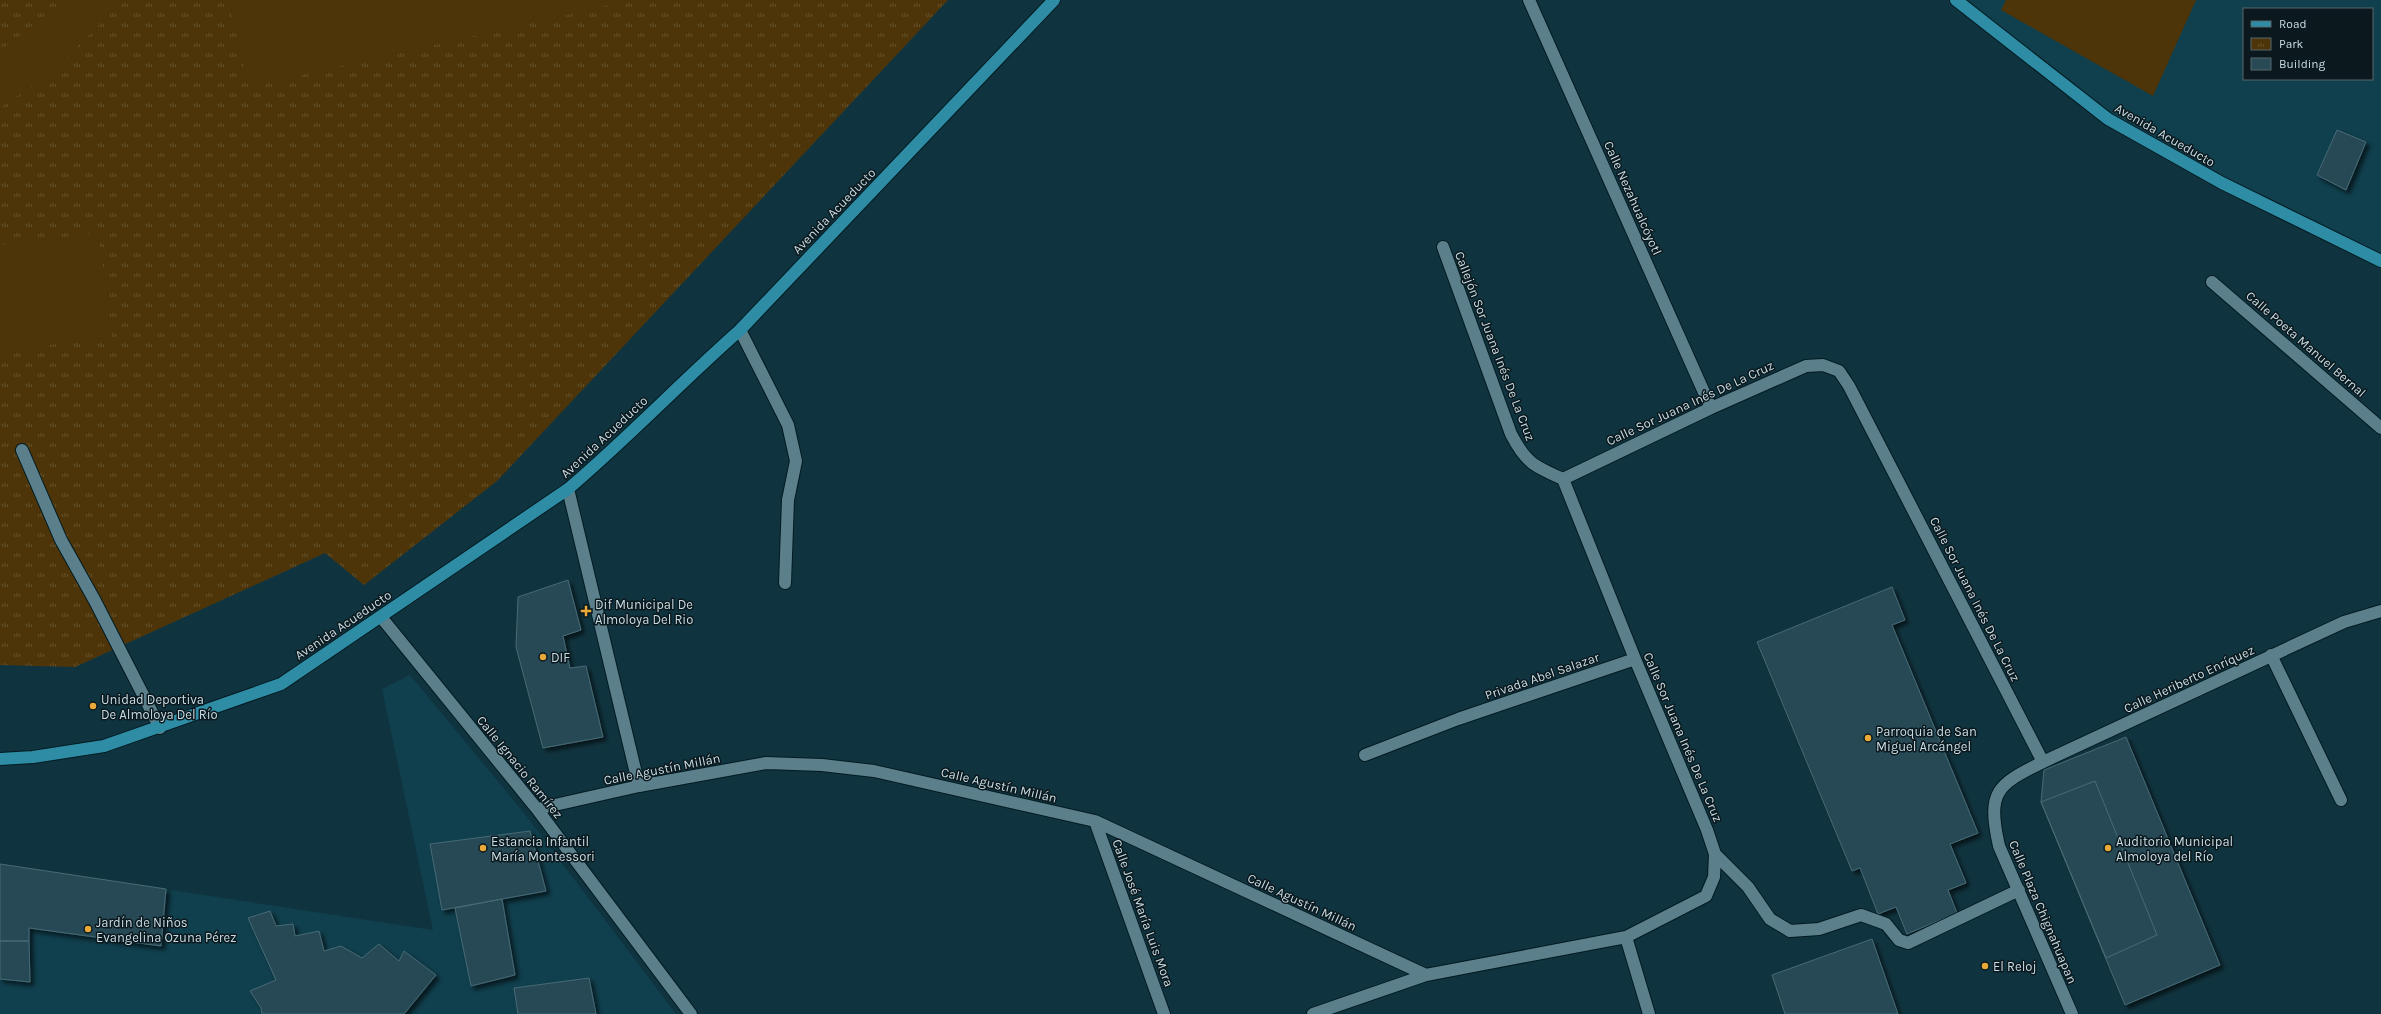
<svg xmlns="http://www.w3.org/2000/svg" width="2381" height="1014" font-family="Karla,sans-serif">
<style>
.built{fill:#103f4d;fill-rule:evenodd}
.park{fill:url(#park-tufts)}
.pitch{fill:#4d3509}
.building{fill:#274a55;stroke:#466a76;filter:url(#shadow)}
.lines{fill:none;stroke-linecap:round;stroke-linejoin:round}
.minor-casing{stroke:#011b22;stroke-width:14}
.major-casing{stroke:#011b22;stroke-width:14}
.minor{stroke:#5b7f8b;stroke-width:12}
.major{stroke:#2e8ca4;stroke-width:12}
.poi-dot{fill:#eaaa39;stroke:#0b191e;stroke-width:1.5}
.labels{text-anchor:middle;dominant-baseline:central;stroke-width:3;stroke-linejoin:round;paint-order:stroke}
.street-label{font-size:13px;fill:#c9dce3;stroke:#0b191e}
.poi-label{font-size:13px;fill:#c9dce3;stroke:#0b191e;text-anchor:start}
</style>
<defs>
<pattern id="park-tufts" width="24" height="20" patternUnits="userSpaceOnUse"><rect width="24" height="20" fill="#4d3509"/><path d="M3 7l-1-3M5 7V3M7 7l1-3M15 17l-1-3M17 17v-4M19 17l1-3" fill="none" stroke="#65522d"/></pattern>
<filter id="shadow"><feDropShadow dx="3.5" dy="3.5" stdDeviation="2" flood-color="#0009"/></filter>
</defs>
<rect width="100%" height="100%" fill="#10343f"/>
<path class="built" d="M1956,0H2381V261L2108,119ZM2244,9H2372V79H2244Z
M410,675L524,813L676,1014H0V864L433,930L382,689Z"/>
<path class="park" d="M0,0H948L497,481L364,585L325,553L75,667L0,665Z"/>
<path class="pitch" d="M62,0H120L112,12L50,73L0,108V51L57,6Z
M229,0H632L249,87Z
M2006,0H2196L2153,96L2001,10Z
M98,233L112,337L0,351V245Z"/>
<path class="building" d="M2337,130L2366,142L2346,190L2317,175Z
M568,580L581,630L563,636L570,668L586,666L603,737L543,748L516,647L518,597Z
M1892,587L1905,620L1892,625L1978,833L1950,844L1966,883L1948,890L1957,913L1907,934L1896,907L1878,914L1860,868L1852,871L1757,642Z
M2126,737L2220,965L2125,1005L2041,802L2044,770Z
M2095,781L2157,935L2106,958L2041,802Z
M530,831L546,891L442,910L430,844Z
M0,864L166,889L161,946L29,928V941H0Z
M502,899L515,975L471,986L455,908Z
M270,911L276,926L293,924L295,936L319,931L324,951L341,946L362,958L379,944L399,961L404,951L436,975L404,1014H262L261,1008L250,991L276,980L248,918Z
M1872,939L1898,1014H1785L1772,975Z
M0,941H29L30,982L0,979Z
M589,978L596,1014H518L514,988Z"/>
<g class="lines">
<g class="minor-casing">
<path id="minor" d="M1529,0L1711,408
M1443,247L1511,434C1526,463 1534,466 1563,479
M2212,282L2381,428
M740,330L788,425L796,461L788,500L785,583
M22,450L61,540L95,601L160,728
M1563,479L1711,408L1806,366L1823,365L1839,371L1849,386L2043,762
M568,489L639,786
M381,617L537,809L691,1014
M2271,655L2341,800
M1365,755L1458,719L1635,659
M537,809L639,786L766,763L822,765L874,771L1095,821L1426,975
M1095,821L1164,1014
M1715,854L1748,887L1770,919L1790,931L1819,929L1861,915L1886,924L1899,940L1908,943L2019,890
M1626,937L1649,1014
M1313,1014L1426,975L1626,937L1706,896L1714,877L1715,854L1707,830L1635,659L1563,479
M2072,1014L1999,846C1987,792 1996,785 2043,762L2344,622L2381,611"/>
</g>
<g class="major-casing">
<path id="major" d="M1956,0L2108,119L2222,183L2381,261
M0,759L33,757L104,746L281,684L568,489C627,439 681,382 740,330L1054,0"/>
</g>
<use href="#minor" class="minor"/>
<use href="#major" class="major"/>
</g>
<g class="poi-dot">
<path d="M584 605h4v4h4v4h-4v4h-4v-4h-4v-4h4z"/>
<circle cx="543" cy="657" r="4"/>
<circle cx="93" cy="706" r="4"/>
<circle cx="1868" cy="738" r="4"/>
<circle cx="483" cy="848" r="4"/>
<circle cx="2108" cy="848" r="4"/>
<circle cx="88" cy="929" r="4"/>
<circle cx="1985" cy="966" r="4"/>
</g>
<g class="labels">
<g class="street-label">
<text transform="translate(2165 135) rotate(30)">Avenida Acueducto</text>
<text transform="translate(1633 198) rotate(66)">Calle Nezahualcóyotl</text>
<text transform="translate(834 211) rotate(-46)">Avenida Acueducto</text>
<text transform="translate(2306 344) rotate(41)">Calle Poeta Manuel Bernal</text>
<text transform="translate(1495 346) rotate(69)">Callejón Sor Juana Inés De La Cruz</text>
<text transform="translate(1690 403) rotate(-25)">Calle Sor Juana Inés De La Cruz</text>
<text transform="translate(604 437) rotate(-43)">Avenida Acueducto</text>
<text transform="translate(1975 599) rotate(63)">Calle Sor Juana Inés De La Cruz</text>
<text transform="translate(343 625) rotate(-34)">Avenida Acueducto</text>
<text transform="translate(1542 676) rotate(-19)">Privada Abel Salazar</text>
<text transform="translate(2189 679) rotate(-25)">Calle Heriberto Enríquez</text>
<text transform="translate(1683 737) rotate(67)">Calle Sor Juana Inés De La Cruz</text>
<text transform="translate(520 767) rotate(51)">Calle Ignacio Ramírez</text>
<text transform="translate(662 769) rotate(-11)">Calle Agustín Millán</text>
<text transform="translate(999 785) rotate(13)">Calle Agustín Millán</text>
<text transform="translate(1302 902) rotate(25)">Calle Agustín Millán</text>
<text transform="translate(2043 912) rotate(67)">Calle Plaza Chignahuapan</text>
<text transform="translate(1143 913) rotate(70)">Calle José María Luis Mora</text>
</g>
<g class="poi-label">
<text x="595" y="604">Dif Municipal De<tspan x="595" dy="15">Almoloya Del Rio</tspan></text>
<text x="551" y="657">DIF</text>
<text x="101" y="699">Unidad Deportiva<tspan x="101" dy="15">De Almoloya Del Río</tspan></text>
<text x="1876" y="731">Parroquia de San<tspan x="1876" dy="15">Miguel Arcángel</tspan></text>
<text x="491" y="841">Estancia Infantil<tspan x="491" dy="15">María Montessori</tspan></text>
<text x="2116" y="841">Auditorio Municipal<tspan x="2116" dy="15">Almoloya del Río</tspan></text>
<text x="96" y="922">Jardín de Niños<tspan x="96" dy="15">Evangelina Ozuna Pérez</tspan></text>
<text x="1993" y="966">El Reloj</text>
</g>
</g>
<rect x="2243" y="8" width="130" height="72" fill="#0b191e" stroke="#57676d"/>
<rect x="2251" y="21" width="20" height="6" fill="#2e8ca4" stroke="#57676d"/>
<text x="2279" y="28" font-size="12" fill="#c9dce3">Road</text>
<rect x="2251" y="38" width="20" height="12" fill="url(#park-tufts)" stroke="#57676d"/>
<text x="2279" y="48" font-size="12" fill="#c9dce3">Park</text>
<rect x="2251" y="58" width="20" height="12" fill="#274a55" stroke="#57676d"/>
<text x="2279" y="68" font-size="12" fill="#c9dce3">Building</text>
</svg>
